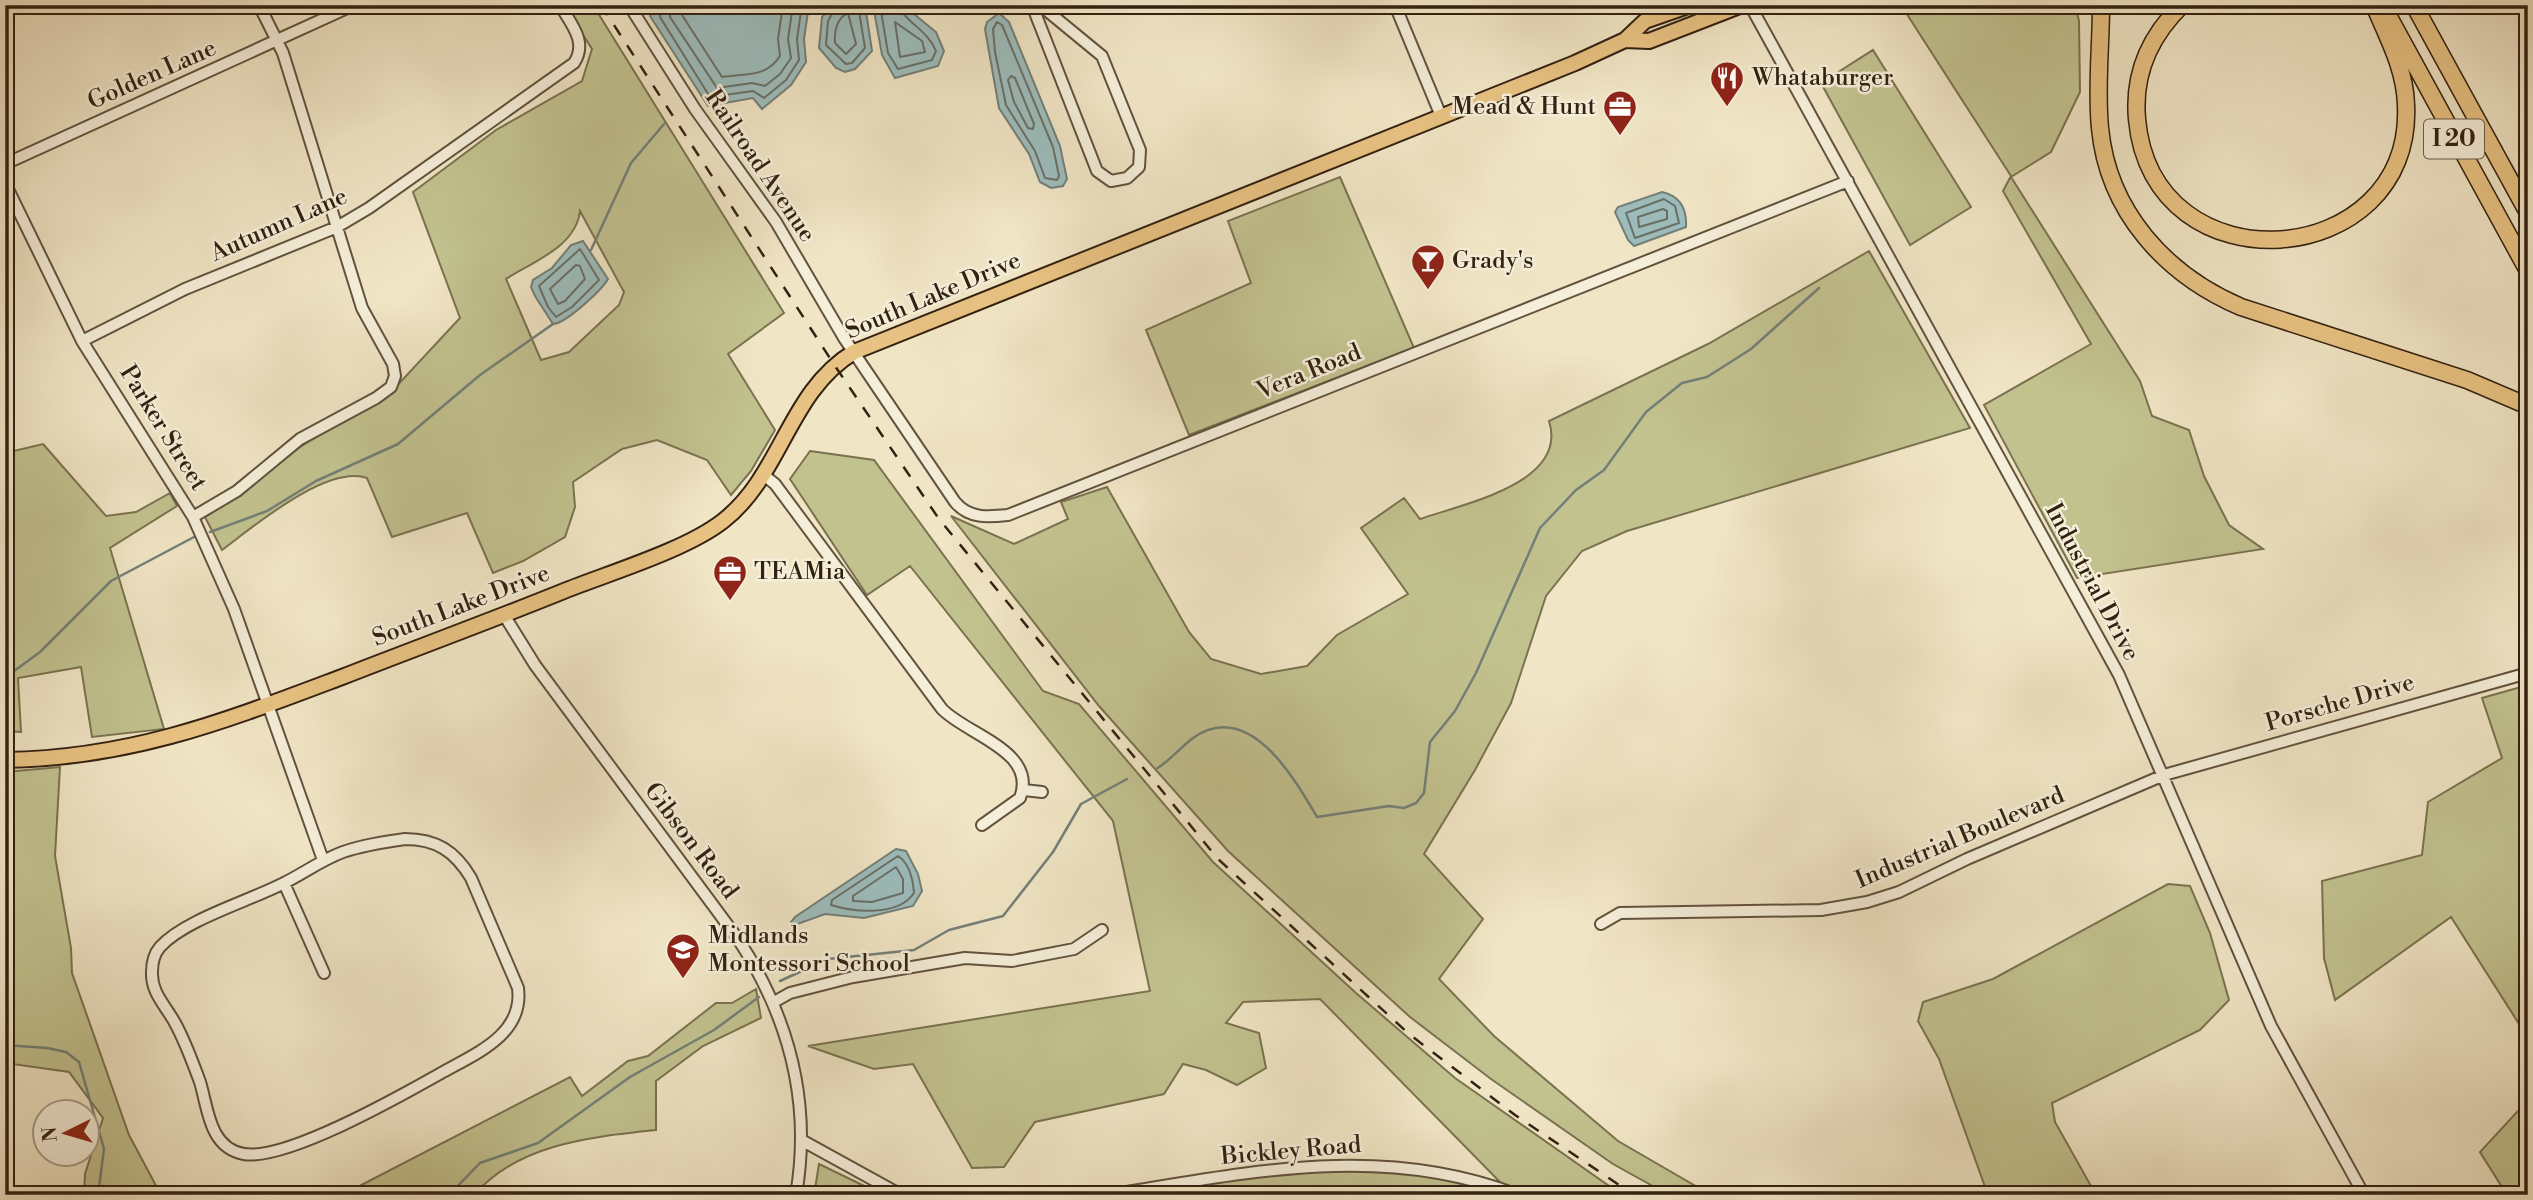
<svg xmlns="http://www.w3.org/2000/svg" width="2533" height="1200" font-family="'Libre Bodoni',serif">
<style>
.green{fill:#c2c28f;stroke:#7a7250;stroke-width:2;fill-rule:evenodd}
.water{fill:#9dbdbd;stroke:#737f78;stroke-width:2}
.lines{fill:none;stroke-linecap:round;stroke-linejoin:round}
.shore{stroke:#686f67;stroke-width:2}
.stream{stroke:#737f78;stroke-width:2.5}
.minor-casing{stroke:#62523e;stroke-width:14}
.major-casing{stroke:#332111;stroke-width:18}
.highway-casing{stroke:#332111;stroke-width:19}
.minor{stroke:#f5eed9;stroke-width:10}
.major{stroke:#e8c282;stroke-width:14}
.highway{stroke:#e8c282;stroke-width:16}
.rail{stroke:#332111;stroke-width:2.5;stroke-dasharray:12 12;stroke-linecap:butt}
.labels{text-anchor:middle;dominant-baseline:central;stroke-width:5;stroke-linejoin:round;paint-order:stroke}
.shield{fill:#f5eed9;stroke:#6d5e4d;stroke-width:2}
.shield-label{font-size:23px;font-weight:bold;fill:#332111}
.street-label{font-size:24px;fill:#332111;stroke:#f5eed9}
.poi-label{font-size:24px;fill:#332111;stroke:#f5eed9;text-anchor:start}
</style>
<rect width="100%" height="100%" fill="#f0e5c5"/>
<filter id="stains"><feTurbulence type="fractalNoise" baseFrequency=".00286" numOctaves="4"/><feColorMatrix values="0 0 0 0 .2 0 0 0 0 .09 0 0 0 0 .02 0 0 0 .5 -.17"/></filter>
<radialGradient id="worn" r=".72"><stop offset=".6" stop-color="#630" stop-opacity="0"/><stop offset="1" stop-color="#630" stop-opacity=".3"/></radialGradient>
<path class="green" d="M564,5H593L784,313L728,354L775,430L751,471L731,495L707,460L657,440L622,449L573,482L575,507L565,537L523,561L493,573L467,513L392,537L367,478C327,464 253,527 222,550L205,517L249,488L282,458L393,390L460,318L413,192L496,130L582,81L592,49ZM580,211L624,292L619,305L569,352L541,360L506,279C532,262 576,247 580,211Z
M1901,5H2075L2079,21L2080,92L2051,152L2011,177L2140,381L2152,416L2189,430L2204,476L2229,525L2263,549L2077,578L1984,405L2091,344L2003,191L2011,176Z
M1873,50L1971,207L1910,245L1821,83Z
M1340,177L1414,348L1189,435L1146,330L1251,283L1228,221Z
M1869,251L1970,428L1627,531L1582,551L1546,596L1511,703L1475,770L1424,854L1483,919L1439,979L1494,1036L1618,1141L1711,1195H1669L1613,1164L1491,1079L1410,1017L1228,851L1099,706L951,516L1014,544L1068,519L1061,502L1107,487L1189,632L1211,659L1261,674L1307,666L1337,635L1408,594L1361,528L1404,498L1420,519C1463,504 1569,483 1549,421L1708,344Z
M43,444L106,516L136,512L170,493L177,506L110,548L164,729L92,737L81,667L18,678L21,732L5,731V453Z
M810,451L874,460L1043,691L1079,704L1213,862L1356,993L1455,1078L1622,1195H1152L1277,1169L1351,1164L1503,1185L1320,999L1243,1002L1226,1023L1259,1033L1266,1068L1237,1085L1206,1070L1183,1064L1164,1094L1035,1122L1004,1167L972,1168L913,1064L874,1069L808,1046L1150,991L1113,821L910,566L867,595L790,479Z
M2528,685V1038L2451,917L2335,1000L2324,958L2322,881L2422,855L2428,802L2502,758L2482,698Z
M60,767L55,856L71,948L72,973L129,1135L161,1195H81L84,1194L85,1174L103,1118L69,1072L5,1063V772Z
M2168,884L2190,886L2210,933L2229,1000L2200,1030L2052,1103L2055,1122L2096,1195H1988L1939,1059L1918,1021L1923,1002L1993,979Z
M756,989L761,1018L703,1046L656,1081V1130C592,1137 519,1143 474,1195H342L570,1077L582,1096L628,1061L648,1056L716,1003H732Z
M2528,1100V1195H2507L2480,1152Z
M819,1164L883,1195H814Z"/>
<path class="water" d="M657,5H809L804,39L806,62L791,85L762,109L753,98L708,106L650,16Z
M865,5L872,51L855,69L845,72L836,68L819,48L822,17L833,5Z
M873,5H903L936,32L944,51L938,66L895,78L882,55Z
M999,13L1009,22L1060,146L1067,179L1063,186L1051,188L1040,182L1029,154L999,108L985,29L987,22Z
M1662,192C1680,196 1687,209 1686,227L1634,246L1628,240L1615,212L1618,207Z
M583,241L608,279C602,290 565,324 553,324L535,296L531,287L533,280L552,268L571,245Z
M896,849L906,851L918,874L922,891L913,906L864,918L825,914L792,926L791,922L795,917Z"/>
<g class="lines">
<path class="shore" d="M662,5L660,17L710,97L753,91L764,98L786,80L799,60L797,39L802,5
M671,5L670,17L717,88L752,83L765,86L780,74L791,58L788,39L793,5
M682,5V15L722,77C745,73 766,78 780,56L778,39L783,5
M837,5L828,21L826,45L846,64L852,63L865,48L858,5
M880,5L888,53L898,69L932,60L936,51C928,30 902,20 899,5
M848,13L856,44L846,54L835,43C834,31 837,18 848,13Z
M895,22L922,41L925,52L900,57Z
M997,22L1002,25L1053,147L1059,176L1057,180L1045,178L1035,151L1006,105L995,52L993,29Z
M1011,76L1015,78L1034,124L1033,129L1028,128L1014,102L1008,80Z
M1664,199L1675,206L1679,223L1635,238L1626,213Z
M1663,209L1667,211V219L1639,227L1638,217Z
M580,249L599,280L572,307L556,317L548,307L539,286Z
M576,265L580,266L585,279L565,301L558,304L550,289Z
M898,856C909,863 913,880 914,893C898,917 854,912 831,905L832,900Z
M896,867L903,879V893L872,902L853,901V896Z"/>
<path class="stream" d="M591,250L631,163L664,124
M210,532L267,511L316,481L398,444L480,375L553,324
M10,674L40,652L111,581L194,537
M1156,769C1175,758 1187,737 1208,730C1257,713 1296,781 1317,817L1389,806L1404,808L1416,803L1424,793L1430,742L1455,711L1476,673L1540,528L1576,490L1604,470L1646,412L1682,383L1707,377L1751,349L1819,288
M780,981L828,959L914,950L949,930L1003,916L1053,852L1081,804L1127,779
M5,1045L47,1048L66,1052L79,1062L104,1149L98,1195
M449,1195L480,1163L538,1143L630,1077L714,1030L759,997"/>
<g class="minor-casing">
<path id="minor" d="M629,5L695,109L776,222L844,338L955,502C969,519 988,517 1008,515L1848,181
M1032,5L1097,171L1111,181L1127,178L1139,167L1140,150L1102,56L1040,5
M1395,5L1441,116
M1750,5L2119,675L2271,1026L2364,1195
M5,164L354,5
M5,183L82,341L193,517L234,609L323,860
M82,341L185,289L337,227L369,208L574,63C588,42 571,24 560,5
M765,476L775,484L942,709C967,735 1038,751 1020,798L982,825
M193,517L237,491L300,439L376,398L391,387L395,376L393,364L362,308L283,53L259,5
M504,615L535,665L738,939C789,1017 812,1102 796,1195
M1024,790L1042,792
M405,839C436,839 455,851 471,878L518,988C524,1034 477,1053 443,1072C404,1094 287,1161 244,1154C209,1148 208,1108 200,1082C193,1063 185,1041 175,1023C166,1006 151,993 152,972C152,963 154,954 160,947C184,920 249,901 282,884C303,874 321,860 343,852C363,845 384,842 405,839Z
M284,883L324,973
M1601,924L1620,913L1821,910L1867,902L1899,892L1967,859L2164,775L2528,673
M774,1002L790,993L853,977L965,958L1012,961L1074,949L1102,930
M5,1139H6
M803,1141L901,1195
M1107,1195C1247,1173 1381,1142 1518,1195"/>
</g>
<g class="major-casing">
<path id="major" d="M1625,40L1649,41L1742,5
M5,760C132,758 225,721 342,677C416,648 490,621 564,591C609,573 686,550 723,521C782,475 788,392 854,352L1575,63L1625,40L1645,21L1691,5"/>
</g>
<g class="highway-casing">
<path id="highway" d="M2101,5C2101,46 2096,88 2100,128C2108,212 2166,275 2241,307L2467,380L2528,406
M2182,5C2150,36 2133,74 2137,119C2152,292 2414,272 2406,105C2405,69 2388,38 2374,5
M2414,5L2528,213
M2389,17L2528,271"/>
</g>
<use href="#minor" class="minor"/>
<use href="#major" class="major"/>
<use href="#highway" class="highway"/>
<path class="rail" d="M601,5L835,366L939,519L1218,859L1409,1034L1515,1115L1634,1195"/>
</g>
<defs>
<g id="restaurant-pin" transform="scale(1.75)"><path d="M0 17L-7.5 6A9.5 9.5 0 1 1 7.5 6Z" fill="#8f2418" stroke="#f5eed9"/><path d="M-5-6h1v4h1v-4h1v4h1v-4h1v5L-1.5 .5V6h-2V.5L-5-1ZM5-6V6H3V1.5H1.5Q1.5-4 5-6Z" fill="#fff"/></g>
<g id="office-pin" transform="scale(1.75)"><path d="M0 17L-7.5 6A9.5 9.5 0 1 1 7.5 6Z" fill="#8f2418" stroke="#f5eed9"/><path d="M-6-3h4V-5.5h4V-3h4V5H-6ZM-1-4.5V-3h2v-1.5ZM-6 0V1H6V0Z" fill="#fff"/></g>
<g id="bar-pin" transform="scale(1.75)"><path d="M0 17L-7.5 6A9.5 9.5 0 1 1 7.5 6Z" fill="#8f2418" stroke="#f5eed9"/><path d="M-6-5H6L.8 .8V4.5H3.5V6h-7V4.5H-.8V.8Z" fill="#fff"/></g>
<g id="school-pin" transform="scale(1.75)"><path d="M0 17L-7.5 6A9.5 9.5 0 1 1 7.5 6Z" fill="#8f2418" stroke="#f5eed9"/><path d="M0-5L7-2L0 1L-7-2ZM-4 1L0 2.5L4 1V4Q0 6-4 4Z" fill="#fff"/></g>
</defs>
<g fill-rule="evenodd">
<use href="#restaurant-pin" x="1727" y="78"/>
<use href="#office-pin" x="1620" y="107"/>
<use href="#bar-pin" x="1428" y="261"/>
<use href="#office-pin" x="730" y="572"/>
<use href="#school-pin" x="683" y="950"/>
</g>
<g class="labels">
<rect class="shield" x="2424" y="119.5" width="60" height="39" rx="5"/>
<g class="shield-label">
<text x="2454" y="139">I 20</text>
</g>
<g class="street-label">
<text transform="translate(152 75) rotate(-24)">Golden Lane</text>
<text transform="translate(760 166) rotate(56)">Railroad Avenue</text>
<text transform="translate(279 225) rotate(-24)">Autumn Lane</text>
<text transform="translate(933 296) rotate(-23)">South Lake Drive</text>
<text transform="translate(1309 372) rotate(-22)">Vera Road</text>
<text transform="translate(163 428) rotate(58)">Parker Street</text>
<text transform="translate(2092 582) rotate(62)">Industrial Drive</text>
<text transform="translate(461 606) rotate(-21)">South Lake Drive</text>
<text transform="translate(2340 703) rotate(-16)">Porsche Drive</text>
<text transform="translate(1960 838) rotate(-23)">Industrial Boulevard</text>
<text transform="translate(691 841) rotate(53)">Gibson Road</text>
<text transform="translate(1291 1151) rotate(-5)">Bickley Road</text>
</g>
<g class="poi-label">
<text x="1752" y="78">Whataburger</text>
<text x="1596" y="107" text-anchor="end">Mead &amp; Hunt</text>
<text x="1452" y="261">Grady's</text>
<text x="754" y="572">TEAMia</text>
<text x="708" y="936">Midlands<tspan x="708" dy="28">Montessori School</tspan></text>
</g>
</g>
<rect width="2533" height="1200" fill="none" stroke="#f0e5c5" stroke-width="28"/>
<rect x="7" y="7" width="2519" height="1186" fill="none" stroke="#332111" stroke-width="3.5"/>
<rect x="14" y="14" width="2505" height="1172" fill="none" stroke="#332111" stroke-width="2"/>
<g transform="translate(66 1133) rotate(265)"><circle r="33" fill="#f5eed9" stroke="#a79c89" stroke-width="2"/>
<path d="M0-5L12 26L0 18L-12 26Z" fill="#8f2418"/>
<text y="-10" font-size="19" font-weight="bold" text-anchor="middle" fill="#332111">N</text>
</g>
<rect width="100%" height="100%" filter="url(#stains)"/>
<rect width="100%" height="100%" fill="url(#worn)"/>
</svg>
